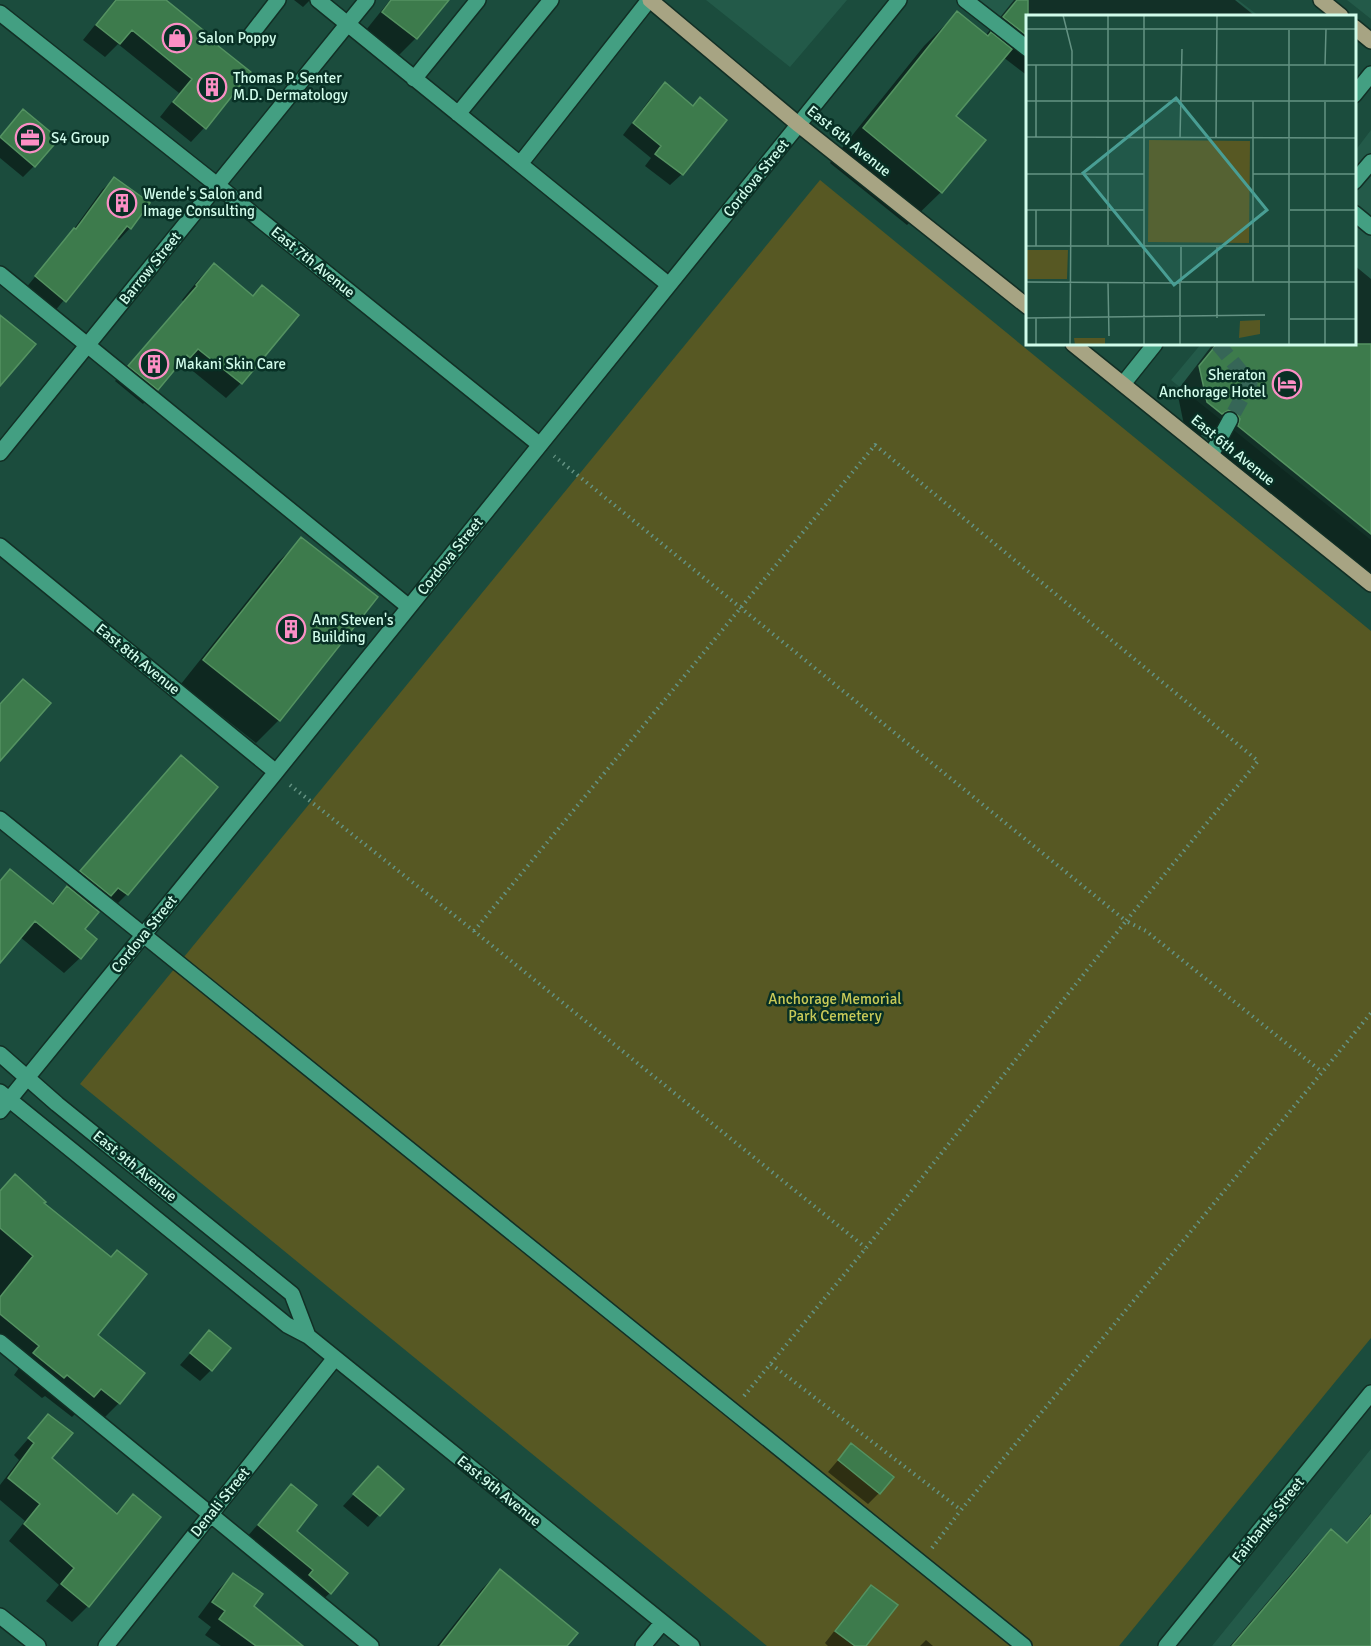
<svg xmlns="http://www.w3.org/2000/svg" width="1371" height="1646" font-family="Signika,sans-serif">
<style>
.built{fill:#235a49}
.green{fill:#575823}
.shadow{fill:#0007}
.building{fill:#3d7b4c;stroke:#549261;stroke-width:1.5}
.lines{fill:none;stroke-linecap:round;stroke-linejoin:round}
.minor-tunnel{stroke:#366657;stroke-width:15;stroke-dasharray:15 8;stroke-linecap:butt}
.minor-casing{stroke:#122f25;stroke-width:18}
.major-casing{stroke:#122f25;stroke-width:18}
.path{stroke:#649383;stroke-width:4;stroke-dasharray:1.5 4.5;stroke-linecap:butt}
.minor{stroke:#439f82;stroke-width:15}
.major{stroke:#a7a483;stroke-width:15}
.labels{text-anchor:middle;dominant-baseline:central;stroke-width:5;stroke-linejoin:round;paint-order:stroke}
.poi-label{font-size:15px;fill:#d1fceb;stroke:#083025;text-anchor:start}
.street-label{font-size:15px;fill:#d1fceb;stroke:#083025}
.park-label{font-size:15px;fill:#c9ca58;stroke:#083025}
.inset-road{fill:none;stroke:#649283;stroke-width:1.5}
.view{fill:#499e94;fill-opacity:0.15;stroke:#499e94;stroke-width:3}
.inset-edge{fill:none;stroke:#d1fceb;stroke-width:3}
</style>
<rect width="100%" height="100%" fill="#1b4c3d"/>
<path class="built" d="M706,0H847L790,67Z
M967,0H1238L1259,16H1028L1027,46Z
M1347,0H1371V19Z
M1371,130V540L1171,380L1201,344H1354L1355,151Z
M1371,1449V1646H1212Z"/>
<path class="green" d="M820,180L1371,631V1338L1119,1646H767L80,1084Z"/>
<path class="shadow" d="M115,0H163L204,37L249,72L204,128L191,142L160,117L179,93L118,44L105,57L83,40Z
M294,0H310L303,7Z
M390,0H447L416,38L398,56L366,30Z
M1014,0H1235L1255,16H1028V76L1003,57L954,116L984,140L941,192L907,225L830,163L924,46L957,13L985,36Z
M665,84L682,174L670,185L645,166L651,158L623,135L653,95Z
M23,111L34,166L23,177L0,158V137Z
M114,179L130,228L119,240L116,238L54,312L25,289L71,233L102,190Z
M214,265L252,297L296,315L241,383L226,398L183,363L175,372L173,370L143,404L115,381L184,302L182,300L199,279Z
M1354,265L1371,279V576L1215,450L1217,443L1212,435L1205,433L1198,437L1184,425L1177,391L1213,344H1354Z
M302,539L279,720L256,743L181,684L278,562Z
M181,757L127,894L110,911L101,905L95,910L83,930L80,958L64,973L20,937L0,961V881L10,871L51,904L164,775Z
M15,1176L42,1203L96,1335L143,1373L119,1403L98,1424L80,1409L72,1417L45,1396L42,1398L14,1375L19,1368L0,1352V1191Z
M209,1332L211,1370L200,1381L180,1365Z
M48,1416L50,1458L115,1514L133,1496L88,1606L72,1622L46,1601L59,1585L9,1541L25,1521L0,1500V1485L19,1460L14,1455Z
M851,1445L879,1493L868,1504L828,1472Z
M367,1480L402,1489L368,1527L343,1506Z
M291,1486L294,1531L330,1593L318,1604L247,1537Z
M1371,1513V1646H1230L1308,1554L1332,1531L1346,1543Z
M500,1571L565,1646H437L482,1589Z
M233,1575L252,1607L292,1646H221L205,1635L211,1627L198,1617L219,1589Z
M871,1587L864,1646H828L825,1643L860,1598Z
M926,1640L933,1646H920Z"/>
<path class="building" d="M116,0H166L208,34L207,37L251,72L206,129L173,102L192,79L132,30L120,44L96,25Z
M391,0H449L417,39L382,12Z
M1017,0H1028V30L1025,34L1003,17Z
M957,11L988,36L991,32L1012,49L956,116L986,140L942,193L863,128Z
M665,82L693,106L700,97L727,120L683,175L655,154L661,146L633,123Z
M23,109L59,139L35,167L0,137Z
M114,177L150,203L131,229L127,226L66,302L35,276L74,228L76,229Z
M214,263L253,296L262,285L299,315L242,384L198,349L190,358L187,355L158,390L128,366L197,286L196,285Z
M0,315L36,344L0,386Z
M1217,344H1371V534L1238,426L1240,419L1235,412L1229,410L1222,414L1207,402L1199,366Z
M301,537L378,597L280,721L203,660Z
M23,679L51,703L0,761V704Z
M181,755L218,787L128,895L118,888L111,896L80,871Z
M10,869L53,904L67,886L99,912L85,929L97,939L81,959L35,921L0,963V881Z
M15,1174L46,1202L44,1203L111,1257L117,1250L147,1274L98,1335L145,1373L120,1404L101,1389L94,1397L67,1375L64,1378L33,1353L39,1346L0,1314V1297L33,1256L0,1228V1191Z
M209,1330L231,1348L212,1371L190,1353Z
M48,1414L73,1433L52,1458L117,1514L133,1494L161,1517L89,1607L61,1584L74,1568L24,1524L40,1504L8,1478L34,1443L28,1438Z
M851,1443L894,1477L880,1494L838,1460Z
M378,1466L404,1489L380,1516L353,1494Z
M291,1484L317,1505L297,1531L348,1573L331,1594L309,1575L313,1570L258,1525Z
M1371,1515V1646H1232L1331,1529L1347,1543Z
M500,1569L578,1633L567,1646H440Z
M233,1573L263,1594L254,1606L303,1646H256L219,1619L225,1611L212,1602Z
M871,1585L898,1605L866,1646H855L835,1631Z"/>
<g class="lines">
<path class="minor-tunnel" d="M1218,344L1250,383L1230,420"/>
<g class="minor-casing">
<path id="minor" d="M318,0L669,285
M965,0L1028,49
M0,13L217,185L540,445
M250,36L278,0
M414,79L478,0
M1354,95L1371,74
M458,114L551,0
M520,164L649,0
M1354,182L1371,162
M1354,213L1371,227
M0,274L409,607
M1123,384L1155,344
M0,453L367,0
M1211,455L1230,420
M0,546L276,772
M0,819L1024,1646
M0,1054L57,1104L292,1294L308,1336
M0,1092L287,1325L308,1336L692,1646
M0,1111L276,772L899,0
M0,1342L371,1646
M0,1616L38,1646
M106,1646L335,1358
M643,1646L662,1623
M1166,1646L1371,1393"/>
</g>
<g class="major-casing">
<path id="major" d="M650,0L799,125L1028,307
M1321,0L1341,16
M1354,27L1371,41
M1073,344L1371,584"/>
</g>
<path class="path" d="M290,785L474,931L866,1248
M474,931L875,445L1258,761L1126,921L554,456
M771,1364L961,1510L1371,1013
M744,1396L866,1248L1126,921L1146,931L1322,1072
M932,1548L961,1510"/>
<use href="#minor" class="minor"/>
<use href="#major" class="major"/>
</g>
<defs>
<g id="shop-ring" transform="scale(1.5)"><circle r="9.5" fill="#083025" stroke="#fb8fc5" stroke-width="1.5"/><path d="M-5-2.5h2.3a2.7 3.5 0 0 1 5.4 0H5L5.5 6h-11ZM-1.5-2.5h3a1.5 2.3 0 0 0-3 0Z" fill="#fb8fc5"/></g>
<g id="building-ring" transform="scale(1.5)"><circle r="9.5" fill="#083025" stroke="#fb8fc5" stroke-width="1.5"/><path d="M-4-6H4V6H1V3H-1V6H-4ZM-2.5-4.3h1.7v1.8h-1.7ZM.8-4.3h1.7v1.8H.8ZM-2.5-1h1.7V.8h-1.7ZM.8-1h1.7V.8H.8Z" fill="#fb8fc5"/></g>
<g id="office-ring" transform="scale(1.5)"><circle r="9.5" fill="#083025" stroke="#fb8fc5" stroke-width="1.5"/><path d="M-6-3h4V-5.5h4V-3h4V5H-6ZM-1-4.5V-3h2v-1.5ZM-6 0V1H6V0Z" fill="#fb8fc5"/></g>
<g id="hotel-ring" transform="scale(1.5)"><circle r="9.5" fill="#083025" stroke="#fb8fc5" stroke-width="1.5"/><path d="M-6-4.5h1.5V1H6V5H4.5V3h-9V5H-6ZM-4 0a1.8 1.8 0 1 1 3.6 0ZM.5 0V-2.5h3Q6-2.5 6 0Z" fill="#fb8fc5"/></g>
</defs>
<g fill-rule="evenodd">
<use href="#shop-ring" x="177" y="38"/>
<use href="#building-ring" x="212" y="87"/>
<use href="#office-ring" x="30" y="138"/>
<use href="#building-ring" x="122" y="203"/>
<use href="#building-ring" x="154" y="364"/>
<use href="#hotel-ring" x="1287" y="384"/>
<use href="#building-ring" x="291" y="629"/>
</g>
<g class="labels">
<g class="poi-label">
<text x="198" y="38">Salon Poppy</text>
<text x="233" y="78">Thomas P. Senter<tspan x="233" dy="17">M.D. Dermatology</tspan></text>
<text x="51" y="138">S4 Group</text>
<text x="143" y="194">Wende's Salon and<tspan x="143" dy="17">Image Consulting</tspan></text>
<text x="175" y="364">Makani Skin Care</text>
<text x="1266" y="375" text-anchor="end">Sheraton<tspan x="1266" dy="17">Anchorage Hotel</tspan></text>
<text x="312" y="620">Ann Steven's<tspan x="312" dy="17">Building</tspan></text>
</g>
<g class="street-label">
<text transform="translate(849 141) rotate(39)">East 6th Avenue</text>
<text transform="translate(756 178) rotate(-51)">Cordova Street</text>
<text transform="translate(313 262) rotate(39)">East 7th Avenue</text>
<text transform="translate(150 268) rotate(-51)">Barrow Street</text>
<text transform="translate(1233 450) rotate(39)">East 6th Avenue</text>
<text transform="translate(450 556) rotate(-51)">Cordova Street</text>
<text transform="translate(138 659) rotate(39)">East 8th Avenue</text>
<text transform="translate(144 934) rotate(-51)">Cordova Street</text>
<text transform="translate(135 1166) rotate(39)">East 9th Avenue</text>
<text transform="translate(499 1491) rotate(39)">East 9th Avenue</text>
<text transform="translate(220 1502) rotate(-51)">Denali Street</text>
<text transform="translate(1268 1520) rotate(-51)">Fairbanks Street</text>
</g>
<g class="park-label">
<text x="835" y="999">Anchorage Memorial<tspan x="835" dy="17">Park Cemetery</tspan></text>
</g>
</g>
<g transform="translate(1026 15)">
<rect width="330" height="330" fill="#1b4c3d"/>
<path d="M123,125L224,126L223,228L122,227ZM0,235H42L41,264H0ZM234,305V319L213,323L214,306ZM48,323H79V330H49Z" fill="#575823"/>
<path class="inset-road" d="M37,0L46,36L44,330M118,0V330M0,14H330M0,50H330M10,50V122M299,50L300,14M0,86H263V15M227,86V267M0,122L330,123M190,122L191,0M154,123L156,34M0,159H118M227,159H330M0,195H118M264,195H330M82,230V0M0,231H65M10,231V195M64,231H330M155,232V267H330M0,267L154,268V330M82,268L83,321M0,303L239,300M10,303V330M191,303V232M264,304H330M263,330V86H330M299,330V87"/>
<path class="view" d="M150,83L241,195L148,270L57,158Z"/>
<rect width="330" height="330" class="inset-edge"/>
</g>
</svg>
